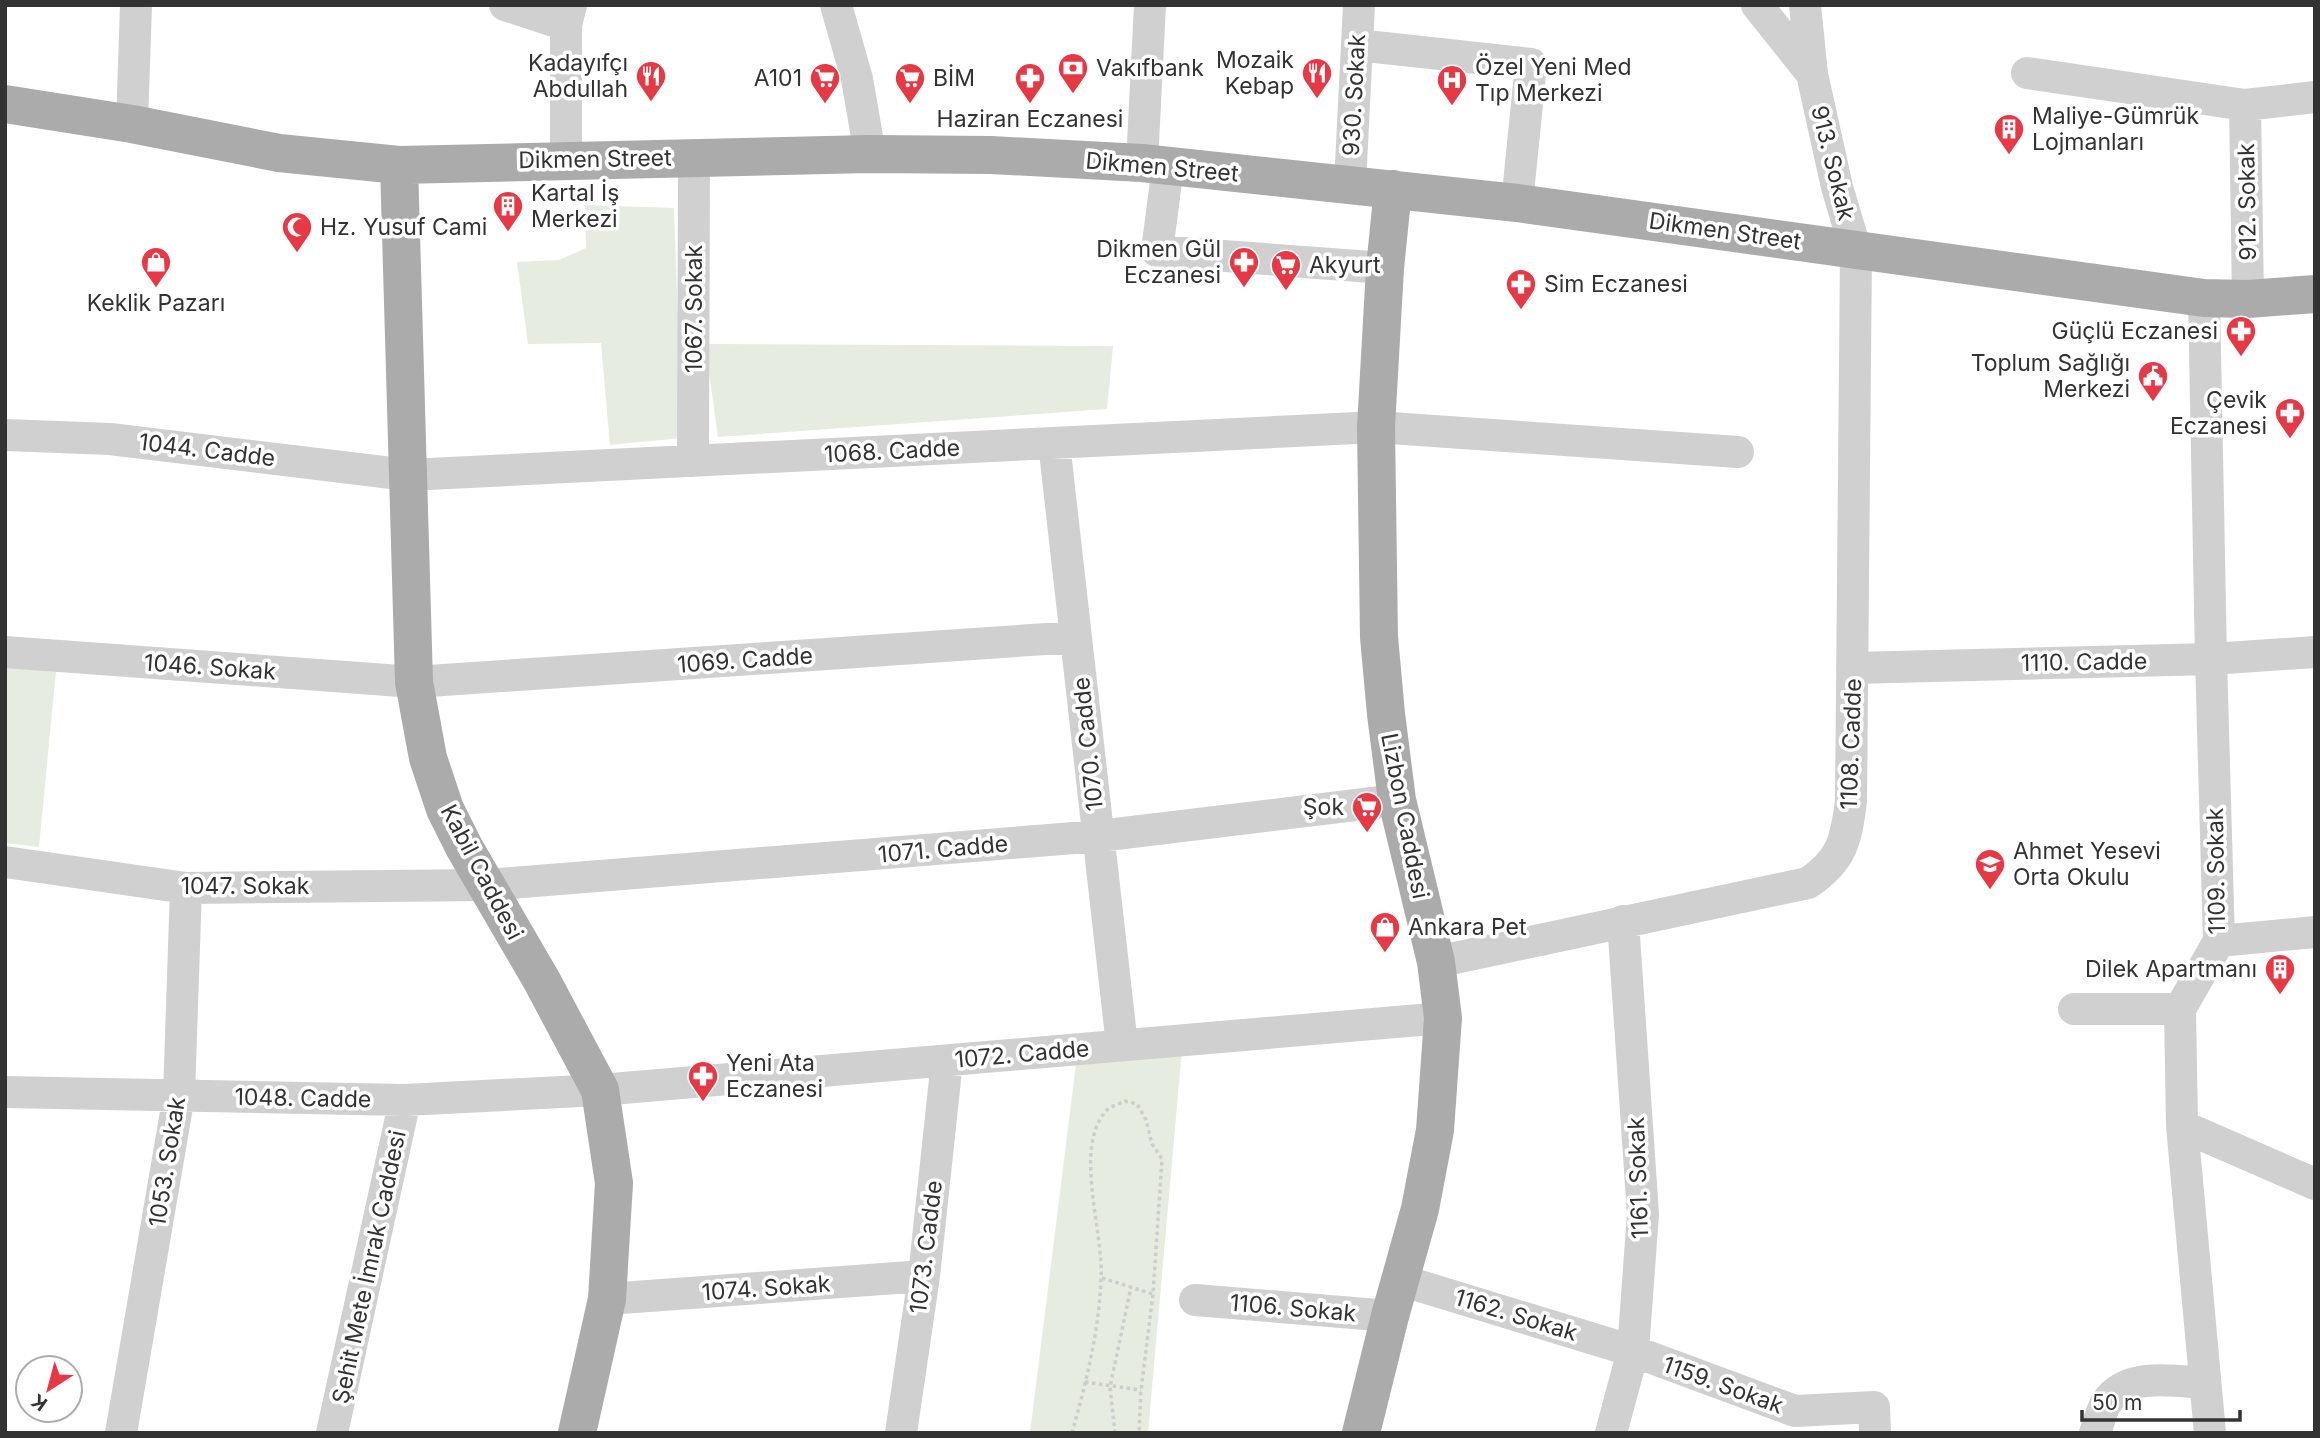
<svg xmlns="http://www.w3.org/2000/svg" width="2320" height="1438" font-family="Inter,sans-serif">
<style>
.green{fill:#e6ecdf}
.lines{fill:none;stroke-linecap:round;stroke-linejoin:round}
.path{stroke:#cdcdcd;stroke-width:3.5;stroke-dasharray:3.5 3.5;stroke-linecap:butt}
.minor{stroke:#d0d0d0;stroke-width:32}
.major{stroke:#ababab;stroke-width:38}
.labels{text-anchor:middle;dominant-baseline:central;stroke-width:7;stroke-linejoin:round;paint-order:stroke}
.poi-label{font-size:23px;fill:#333;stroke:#fff;text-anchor:start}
.street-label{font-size:23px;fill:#333;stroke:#fff}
</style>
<rect width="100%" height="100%" fill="#fff"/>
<path class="green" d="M585,205L674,208L682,438L610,445L601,343L528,344L517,262L559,260L586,248Z
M705,344L1113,346L1107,409L718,437Z
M5,666L56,671L39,847L5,843Z
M1182,1049L1148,1433H1030L1077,1056Z"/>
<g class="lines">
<path class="path" d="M1102,1278L1153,1294
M1085,1382L1141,1390
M1072,1433C1086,1383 1099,1331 1101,1279C1104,1233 1073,1147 1106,1111C1111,1106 1119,1104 1125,1101L1137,1104L1146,1120L1152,1144L1162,1159L1153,1294L1141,1390L1139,1433
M1115,1433L1110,1387L1131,1287"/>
<path class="minor" d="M505,5L566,25
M836,5L857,79L870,154
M1757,5L1812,74
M1357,45L1531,64L1517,203
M2027,73L2245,105L2315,97
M2245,105L2248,299
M132,124L136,5
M566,160V25L571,5
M1142,163L1150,5
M1168,166L1157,251L1385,268
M1350,184L1359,5
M2204,298L2211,659L2219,941L2180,1009L2182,1126L2210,1433
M5,435L110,439L408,475L1376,427L1738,452
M1054,443L1122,1045
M693,461L694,157
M5,652L414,682L1076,637
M1853,668L2211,659L2315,652
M5,862L186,888L487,885L1099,836L1397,800
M2219,941L2315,932
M1436,962L1808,883C1842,860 1846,841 1851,801L1856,251L1837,187L1812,74L1805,5
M2074,1009H2180
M5,1092L405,1100L600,1090L1443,1018
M2182,1126L2315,1184
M1400,1280L1633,1351L1795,1411L1874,1407L1875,1433
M607,1299L924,1276
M1195,1300L1390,1316
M121,1433L179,1095L186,888
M332,1433L405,1100
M901,1433L924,1276L947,1061
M1611,1433L1633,1351L1643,1214L1623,921
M2095,1433C2099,1423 2101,1410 2107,1402C2127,1372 2174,1381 2205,1383"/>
<path class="major" d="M5,104L132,124L279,153L399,165L870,154L991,155L1142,163L1517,203L2204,298L2248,299L2315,294
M399,165L414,682L428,758L445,809L464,847L542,981L600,1090L614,1183L607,1299L577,1433
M1361,1433L1390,1316L1420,1209L1435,1130L1443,1018L1436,962L1397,800L1386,714L1379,637L1376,427L1385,268L1393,189"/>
</g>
<defs>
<g id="bank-pin" transform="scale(1.575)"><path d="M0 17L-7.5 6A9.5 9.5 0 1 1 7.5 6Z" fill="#e63946" stroke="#fff"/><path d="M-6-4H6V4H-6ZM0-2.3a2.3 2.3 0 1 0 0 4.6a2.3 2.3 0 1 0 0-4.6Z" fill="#fff"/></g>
<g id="restaurant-pin" transform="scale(1.575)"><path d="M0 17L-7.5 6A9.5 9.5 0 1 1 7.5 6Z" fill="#e63946" stroke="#fff"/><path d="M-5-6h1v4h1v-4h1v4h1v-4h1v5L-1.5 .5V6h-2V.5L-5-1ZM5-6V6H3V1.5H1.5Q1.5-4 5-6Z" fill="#fff"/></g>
<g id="supermarket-pin" transform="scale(1.575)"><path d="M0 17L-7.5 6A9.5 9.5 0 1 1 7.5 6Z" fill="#e63946" stroke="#fff"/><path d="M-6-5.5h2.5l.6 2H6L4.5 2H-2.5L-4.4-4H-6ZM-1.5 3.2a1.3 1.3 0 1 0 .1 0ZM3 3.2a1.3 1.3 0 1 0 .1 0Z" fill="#fff"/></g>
<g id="pharmacy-pin" transform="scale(1.575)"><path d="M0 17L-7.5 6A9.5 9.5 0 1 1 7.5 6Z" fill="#e63946" stroke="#fff"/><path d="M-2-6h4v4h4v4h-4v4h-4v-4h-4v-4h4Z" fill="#fff"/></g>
<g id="hospital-pin" transform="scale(1.575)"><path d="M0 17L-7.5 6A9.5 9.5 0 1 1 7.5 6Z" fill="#e63946" stroke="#fff"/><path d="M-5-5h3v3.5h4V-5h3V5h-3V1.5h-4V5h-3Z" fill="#fff"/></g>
<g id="building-pin" transform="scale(1.575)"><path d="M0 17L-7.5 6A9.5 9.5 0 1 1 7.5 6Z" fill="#e63946" stroke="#fff"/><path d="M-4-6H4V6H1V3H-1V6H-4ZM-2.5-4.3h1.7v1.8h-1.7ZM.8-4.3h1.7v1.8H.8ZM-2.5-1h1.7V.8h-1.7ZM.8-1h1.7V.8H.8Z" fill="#fff"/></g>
<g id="mosque-pin" transform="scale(1.575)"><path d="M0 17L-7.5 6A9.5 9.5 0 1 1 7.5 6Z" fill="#e63946" stroke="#fff"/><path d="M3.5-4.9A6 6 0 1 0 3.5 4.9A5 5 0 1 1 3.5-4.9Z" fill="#fff"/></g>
<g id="shop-pin" transform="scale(1.575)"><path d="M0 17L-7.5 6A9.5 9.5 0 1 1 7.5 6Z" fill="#e63946" stroke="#fff"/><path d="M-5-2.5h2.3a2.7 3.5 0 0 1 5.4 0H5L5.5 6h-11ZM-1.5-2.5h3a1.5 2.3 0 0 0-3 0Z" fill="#fff"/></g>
<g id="civic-pin" transform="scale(1.575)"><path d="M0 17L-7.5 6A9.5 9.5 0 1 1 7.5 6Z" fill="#e63946" stroke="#fff"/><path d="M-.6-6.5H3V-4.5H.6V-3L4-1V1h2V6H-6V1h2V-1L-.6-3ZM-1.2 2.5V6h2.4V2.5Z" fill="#fff"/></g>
<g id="school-pin" transform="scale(1.575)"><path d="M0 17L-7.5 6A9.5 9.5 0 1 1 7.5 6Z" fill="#e63946" stroke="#fff"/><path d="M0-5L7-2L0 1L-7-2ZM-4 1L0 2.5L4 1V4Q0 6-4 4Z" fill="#fff"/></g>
</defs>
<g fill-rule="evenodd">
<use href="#bank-pin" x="1073" y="68"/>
<use href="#restaurant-pin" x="1317" y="73"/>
<use href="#restaurant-pin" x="651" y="76"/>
<use href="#supermarket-pin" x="825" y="78"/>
<use href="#supermarket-pin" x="910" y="78"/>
<use href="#pharmacy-pin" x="1030" y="78"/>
<use href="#hospital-pin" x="1452" y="80"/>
<use href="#building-pin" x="2009" y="129"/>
<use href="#building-pin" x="508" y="206"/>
<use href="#mosque-pin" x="297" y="227"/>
<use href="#shop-pin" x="156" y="262"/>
<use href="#pharmacy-pin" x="1244" y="262"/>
<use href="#supermarket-pin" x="1286" y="265"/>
<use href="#pharmacy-pin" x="1521" y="284"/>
<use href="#pharmacy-pin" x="2241" y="331"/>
<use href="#civic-pin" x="2153" y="376"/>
<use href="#pharmacy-pin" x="2290" y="413"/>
<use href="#supermarket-pin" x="1367" y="807"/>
<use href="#school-pin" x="1990" y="864"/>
<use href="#shop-pin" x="1385" y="927"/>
<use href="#building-pin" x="2280" y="969"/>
<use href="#pharmacy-pin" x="703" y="1076"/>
</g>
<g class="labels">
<g class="poi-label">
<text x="1294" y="60" text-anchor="end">Mozaik<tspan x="1294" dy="26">Kebap</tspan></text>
<text x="628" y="63" text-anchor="end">Kadayıfçı<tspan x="628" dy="26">Abdullah</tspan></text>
<text x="1475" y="67">Özel Yeni Med<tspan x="1475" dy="26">Tıp Merkezi</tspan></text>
<text x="1096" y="68">Vakıfbank</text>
<text x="802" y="78" text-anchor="end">A101</text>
<text x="933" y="78">BİM</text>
<text x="2032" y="116">Maliye-Gümrük<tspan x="2032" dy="26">Lojmanları</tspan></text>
<text x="1030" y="119" text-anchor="middle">Haziran Eczanesi</text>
<text x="531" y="193">Kartal İş<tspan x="531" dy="26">Merkezi</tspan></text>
<text x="320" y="227">Hz. Yusuf Cami</text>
<text x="1221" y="249" text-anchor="end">Dikmen Gül<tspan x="1221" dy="26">Eczanesi</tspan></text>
<text x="1309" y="265">Akyurt</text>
<text x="1544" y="284">Sim Eczanesi</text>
<text x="156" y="303" text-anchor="middle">Keklik Pazarı</text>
<text x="2218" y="331" text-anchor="end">Güçlü Eczanesi</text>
<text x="2130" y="363" text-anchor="end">Toplum Sağlığı<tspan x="2130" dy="26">Merkezi</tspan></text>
<text x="2267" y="400" text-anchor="end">Çevik<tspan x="2267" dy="26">Eczanesi</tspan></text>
<text x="1344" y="807" text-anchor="end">Şok</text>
<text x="2013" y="851">Ahmet Yesevi<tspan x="2013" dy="26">Orta Okulu</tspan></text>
<text x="1408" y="927">Ankara Pet</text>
<text x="2257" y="969" text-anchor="end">Dilek Apartmanı</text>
<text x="726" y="1063">Yeni Ata<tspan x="726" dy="26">Eczanesi</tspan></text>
</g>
<g class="street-label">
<text transform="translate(1354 95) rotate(-87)">930. Sokak</text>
<text transform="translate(595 159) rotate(-1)">Dikmen Street</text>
<text transform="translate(1833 163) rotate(76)">913. Sokak</text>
<text transform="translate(1162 167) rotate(5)">Dikmen Street</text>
<text transform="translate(2247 202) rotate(-91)">912. Sokak</text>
<text transform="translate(1725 231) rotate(8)">Dikmen Street</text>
<text transform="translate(694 309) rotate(-90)">1067. Sokak</text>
<text transform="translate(207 450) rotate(7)">1044. Cadde</text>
<text transform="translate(892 451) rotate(-3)">1068. Cadde</text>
<text transform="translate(745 660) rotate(-4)">1069. Cadde</text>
<text transform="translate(2084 662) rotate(-1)">1110. Cadde</text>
<text transform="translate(210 667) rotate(4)">1046. Sokak</text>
<text transform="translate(1088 744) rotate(-96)">1070. Cadde</text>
<text transform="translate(1851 744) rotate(-88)">1108. Cadde</text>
<text transform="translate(1405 816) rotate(79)">Lizbon Caddesi</text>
<text transform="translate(943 849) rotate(-5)">1071. Cadde</text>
<text transform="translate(2216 871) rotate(-91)">1109. Sokak</text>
<text transform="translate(482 872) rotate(62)">Kabil Caddesi</text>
<text x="245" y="886">1047. Sokak</text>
<text transform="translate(1022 1054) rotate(-5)">1072. Cadde</text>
<text transform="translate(303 1098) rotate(1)">1048. Cadde</text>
<text transform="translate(167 1162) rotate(-81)">1053. Sokak</text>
<text transform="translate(1638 1178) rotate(-92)">1161. Sokak</text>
<text transform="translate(926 1247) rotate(-83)">1073. Cadde</text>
<text transform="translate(369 1267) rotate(-78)">Şehit Mete İmrak Caddesi</text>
<text transform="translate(766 1288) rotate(-4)">1074. Sokak</text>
<text transform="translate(1293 1308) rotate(5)">1106. Sokak</text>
<text transform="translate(1516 1315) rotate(17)">1162. Sokak</text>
<text transform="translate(1723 1385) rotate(20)">1159. Sokak</text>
</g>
</g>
<rect width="2320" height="1438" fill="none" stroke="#333333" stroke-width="14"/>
<g transform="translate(49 1389) rotate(216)"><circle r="33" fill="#ffffff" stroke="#adadad" stroke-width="2"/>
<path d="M0-5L12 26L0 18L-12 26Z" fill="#e63946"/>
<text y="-10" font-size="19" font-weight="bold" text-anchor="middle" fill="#333333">K</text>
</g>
<path d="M2082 1410v10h158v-10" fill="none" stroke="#333333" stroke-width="3.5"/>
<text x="2092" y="1410" font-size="21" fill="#333333" stroke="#ffffff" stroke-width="5" paint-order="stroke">50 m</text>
</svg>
